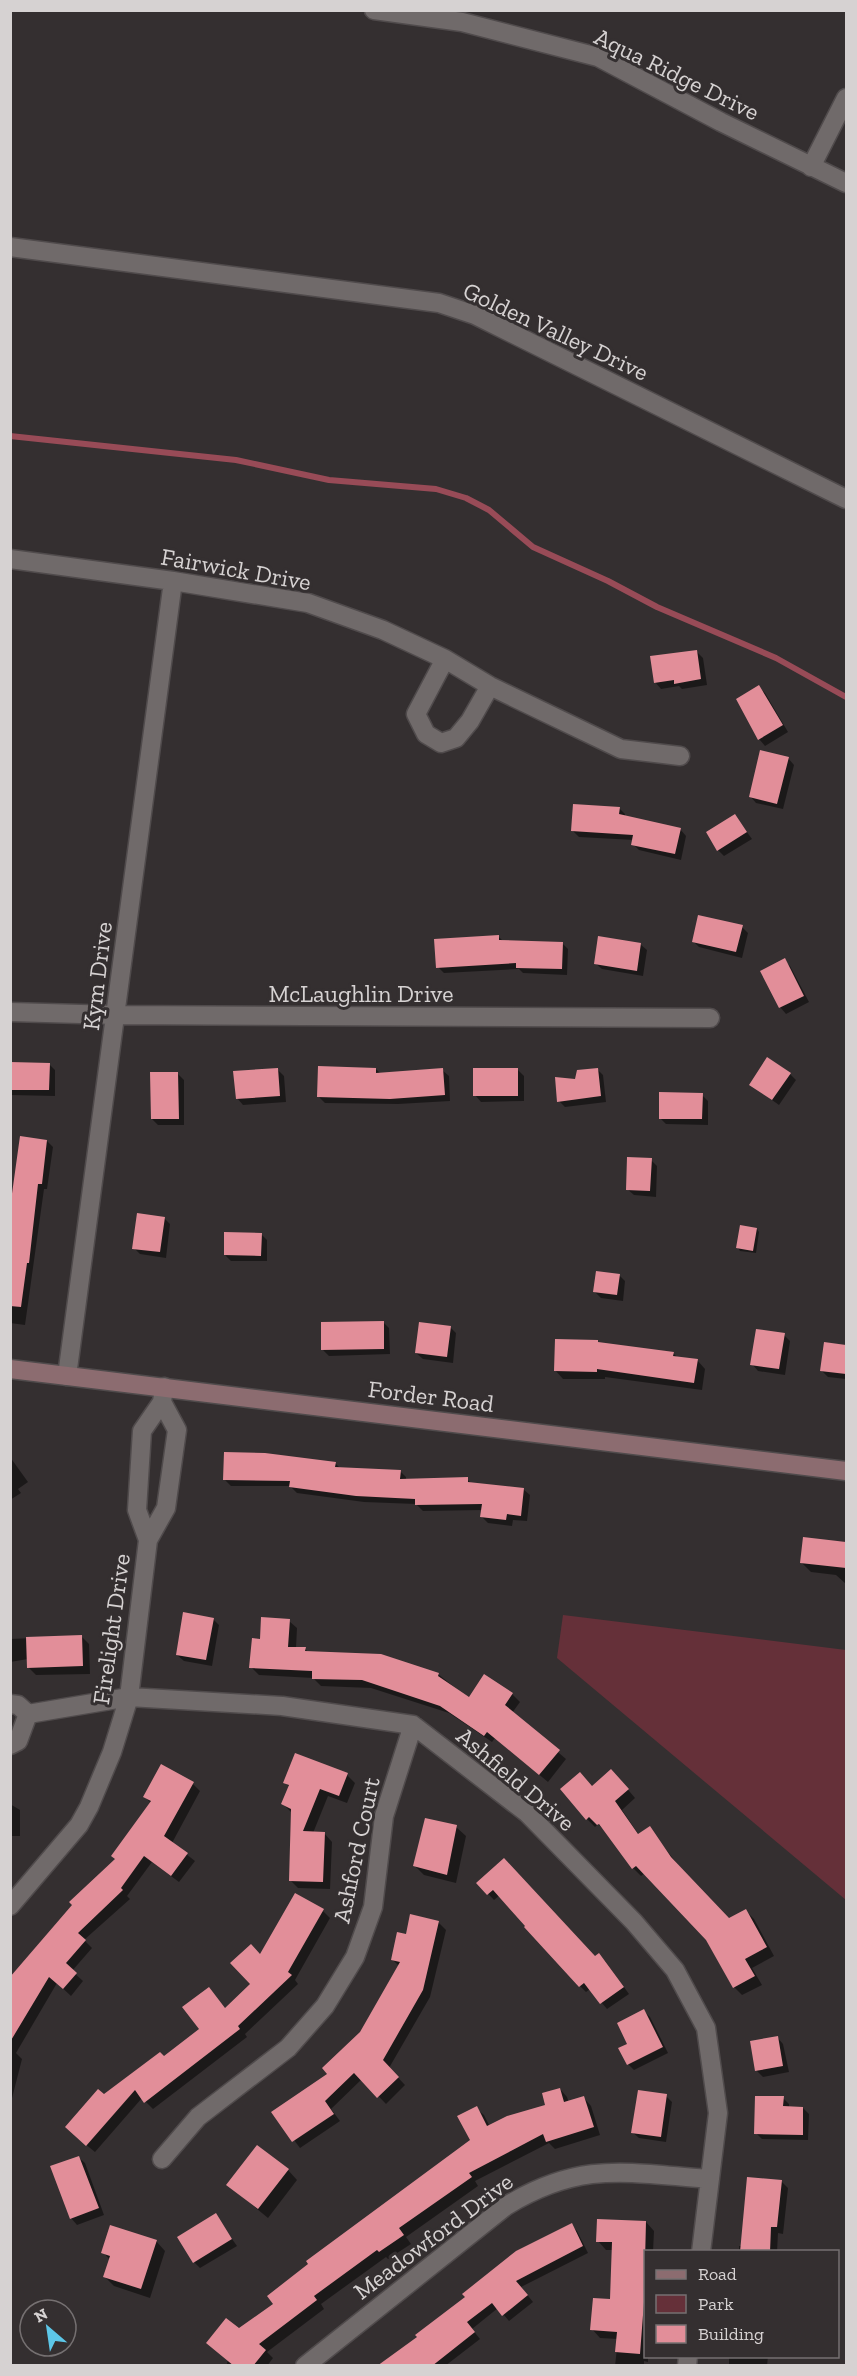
<svg xmlns="http://www.w3.org/2000/svg" width="857" height="2376" font-family="'Zilla Slab',serif">
<style>
.green{fill:#653039}
.shadow{fill:#0007}
.lines{fill:none;stroke-linecap:round;stroke-linejoin:round}
.stream{stroke:#984b57;stroke-width:6}
.building{fill:#e28e99}
.street-casing{stroke:#504b4c;stroke-width:21}
.secondary-casing{stroke:#504b4c;stroke-width:21}
.street{stroke:#706a6a;stroke-width:18}
.secondary{stroke:#8c6c70;stroke-width:18}
.labels{text-anchor:middle;dominant-baseline:central;stroke-width:6;stroke-linejoin:round;paint-order:stroke}
.street-label{font-size:24px;fill:#d6d2d2;stroke:#342f30}
</style>
<rect width="100%" height="100%" fill="#342f30"/>
<path class="green" d="M563,1615L846,1650V1900L557,1658Z"/>
<path class="shadow" d="M697,652L703,658L707,685L682,689L679,686L661,689L655,682Z
M759,687L765,693L788,732L765,746L759,739Z
M788,758L794,765L783,809L756,803L750,796Z
M619,808L625,814V817L680,829L686,836L681,860L639,850L633,844L634,840L579,837L573,831Z
M735,816L752,839L724,856L718,850Z
M742,927L748,933L742,958L699,947L693,941Z
M498,936L503,941L562,943L568,949L567,975L523,973L519,969L444,973L438,967Z
M640,944L647,950L643,976L602,969L595,963Z
M784,960L790,966L809,1002L786,1014L780,1007Z
M10,1063L49,1064L55,1070V1096L10,1095Z
M376,1069L381,1074L442,1070L449,1076L450,1101L398,1104L325,1103L319,1097Z
M597,1069L603,1075L606,1102L565,1107L559,1101L576,1080Z
M278,1070L284,1076L286,1102L243,1105L237,1098Z
M518,1070L524,1076V1101L481,1102L475,1095Z
M178,1074L184,1080V1125H158L152,1119Z
M790,1074L796,1080L779,1105L751,1085Z
M702,1095L708,1101V1125L666,1124L660,1118Z
M47,1141L53,1147L47,1189H44L25,1325L10,1323V1207Z
M651,1160L657,1166L656,1197L634,1195L627,1189Z
M164,1218L170,1224L166,1258L140,1254L134,1248Z
M757,1229L759,1232L756,1253L740,1251L738,1248Z
M261,1234L267,1240V1261H231L225,1255Z
M619,1275L625,1281L623,1301L601,1298L595,1292Z
M383,1322L389,1328L390,1354L329,1356L323,1350Z
M450,1327L456,1333L453,1363L423,1359L416,1353Z
M784,1335L790,1341L785,1375L758,1371L752,1364Z
M597,1341L600,1344L673,1353L678,1358L697,1360L705,1369L702,1390L605,1377V1379H563L555,1370Z
M825,1344L846,1347V1379L828,1377L822,1371Z
M10,1457L28,1482L18,1489L21,1493L10,1500Z
M335,1463L341,1469L400,1471L406,1477V1480L467,1479L472,1484L523,1489L530,1495L527,1521L513,1520L512,1526L488,1523L482,1517L483,1510L423,1511L416,1504L364,1502L297,1493L290,1486H231L225,1480Z
M804,1539L846,1542V1584L836,1575L811,1572L802,1563Z
M213,1619L219,1625L212,1666L184,1661L177,1655Z
M289,1621L297,1628L296,1648L305,1649L309,1653L438,1674L469,1699L512,1694L520,1702L512,1713L566,1759L548,1782L495,1738L492,1742L449,1713L371,1688L321,1686L313,1678L259,1675L251,1667L261,1640Z
M81,1636L89,1644L90,1674L36,1675L28,1667V1659L10,1662V1639Z
M347,1775L355,1783L347,1803L328,1796L313,1833H324L332,1842L330,1889L298,1888L290,1880L291,1812L283,1804L290,1787L285,1783Z
M619,1779L635,1798L622,1810L639,1835L649,1828L679,1866L729,1920L746,1911L754,1919L774,1956L752,1968L762,1985L742,1995L734,1987L707,1939L645,1873L641,1876L633,1868L606,1832L598,1824L595,1827L587,1819L592,1788Z
M193,1784L200,1791L172,1843L195,1861L179,1882L152,1862L127,1896L130,1899L84,1940L92,1948L72,1971L83,1981L71,1996L57,1983L16,2053L22,2059L10,2106V1980L116,1860L151,1803L145,1797Z
M10,1804L20,1810V1836H10Z
M456,1827L466,1836L456,1883L424,1875L415,1866Z
M504,1860L595,1958L599,1955L605,1961L629,1994L607,2009L590,1989L586,1992L580,1986L500,1895L494,1900L478,1883Z
M323,1911L330,1918L295,1980L298,1984L245,2034L247,2037L153,2109L142,2098L95,2152L74,2135L104,2096L164,2058L226,2009L252,1985L261,1956Z
M438,1922L446,1930L430,1997L389,2068L405,2085L386,2104L362,2079L331,2109L340,2121L300,2148L273,2112L330,2074L361,2033L399,1966L392,1959Z
M644,2011L650,2017L668,2053L634,2070L628,2064Z
M777,2037L783,2044L789,2072L763,2077L757,2071L752,2042Z
M560,2089L567,2097L569,2103L584,2098L591,2106L600,2135L555,2149L549,2143L475,2181L478,2186L406,2237L411,2244L388,2259L386,2257L321,2304L324,2309L267,2352L273,2358L267,2366H226L239,2330L275,2304L471,2140L476,2108L484,2115L490,2127L547,2106Z
M666,2096L672,2102L666,2142L639,2138L632,2132Z
M783,2098L789,2104V2108H803L809,2114L808,2140L762,2139L756,2133Z
M78,2157L85,2163L104,2215L77,2225L71,2218Z
M288,2170L297,2180L268,2218L228,2185Z
M781,2181L788,2188L783,2234L778,2233L777,2252H739V2246H742Z
M215,2215L237,2246L200,2268L194,2262Z
M646,2222L654,2231L653,2252H646V2356H648V2362L644,2361V2366H615L618,2339L600,2338L592,2329L612,2301L614,2250H606L598,2241Z
M571,2225L577,2231L588,2253L521,2287L533,2302L509,2321L498,2308L472,2329L480,2339L445,2366H380Z
M156,2241L165,2251L150,2298L114,2286L105,2277L110,2260L103,2252Z
M729,2356H768L767,2366H729Z"/>
<g class="lines">
<path class="stream" d="M10,436L236,460L329,480L436,489L466,498L489,510L533,547L608,581L657,607L776,658L846,697"/>
</g>
<path class="building" d="M697,650L701,679L674,684V680L654,683L650,656Z
M759,685L783,725L758,740L736,699Z
M760,750L789,757L777,804L749,797Z
M573,804L620,807L619,814L681,828L675,854L631,845L633,835L571,831Z
M735,814L747,832L717,851L706,832Z
M698,915L743,925L736,952L692,942Z
M499,935V940L563,942L562,969L516,968V963L436,968L434,939Z
M598,936L641,943L637,971L594,964Z
M785,958L804,996L779,1008L760,971Z
M767,1057L791,1073L772,1100L749,1085Z
M10,1062L50,1063L49,1090H10Z
M318,1066L376,1068V1073L443,1068L445,1095L390,1099L317,1097Z
M278,1068L280,1096L236,1099L233,1071Z
M473,1068H518V1096H473Z
M598,1068L601,1096L557,1102L555,1077L575,1079L577,1070Z
M150,1072H178L179,1119H151Z
M659,1092L703,1093L702,1119H659Z
M20,1136L47,1140L42,1184H38L29,1263H27L21,1307L10,1306V1208Z
M627,1157L652,1158L650,1191L626,1190Z
M137,1213L165,1217L160,1252L132,1249Z
M740,1225L757,1228L753,1251L736,1248Z
M224,1232L262,1233L261,1256L224,1255Z
M596,1271L620,1274L617,1295L593,1292Z
M384,1321V1349L321,1350V1322Z
M419,1322L451,1326L447,1357L415,1353Z
M756,1329L785,1333L779,1369L750,1365Z
M555,1339L598,1340V1342L674,1352L673,1356L698,1359L694,1383L597,1369V1372L554,1371Z
M824,1342L846,1345V1374L820,1371Z
M224,1452L265,1453L336,1462L335,1467L401,1470L400,1479L468,1477V1482L524,1488L521,1516L507,1514L506,1520L480,1517L482,1504L415,1505V1499L356,1496L289,1487L290,1481L223,1480Z
M803,1537L846,1542V1568L800,1563Z
M183,1612L214,1618L206,1660L176,1655Z
M261,1617L290,1619L288,1647H306L305,1651L381,1654L439,1673L438,1676L469,1697L484,1674L513,1693L505,1705L560,1750L539,1775L487,1732L484,1736L440,1706L362,1680L312,1679V1671L249,1668L252,1638L260,1639Z
M82,1635L83,1666L27,1668L26,1637Z
M295,1753L348,1773L339,1796L320,1789L303,1831L325,1832L323,1882L289,1881L291,1809L281,1804L289,1785L283,1783Z
M161,1764L194,1782L164,1836L188,1853L171,1876L144,1856L121,1888L123,1890L78,1933L86,1940L66,1963L77,1973L63,1989L49,1977L10,2042V1977L72,1905L69,1902L115,1859L111,1856L151,1801L143,1797Z
M611,1769L629,1789L615,1801L638,1834L650,1826L671,1857L729,1918L746,1909L767,1947L745,1959L755,1976L733,1988L706,1940L636,1866L632,1869L599,1824L597,1825L589,1817L586,1820L560,1789L580,1772L592,1786Z
M425,1818L457,1825L447,1875L413,1866Z
M504,1858L595,1956L599,1953L624,1987L600,2004L584,1983L579,1987L524,1927L525,1926L493,1890L487,1895L476,1883Z
M295,1893L324,1909L288,1972L292,1975L238,2026L240,2029L144,2103L135,2090L86,2146L65,2127L98,2089L104,2094L160,2052L164,2056L199,2029L182,2007L209,1987L225,2008L250,1984L230,1963L251,1944L260,1954Z
M410,1914L439,1921L423,1990L383,2060L399,2077L377,2098L354,2073L325,2101L334,2114L292,2142L271,2112L327,2074L322,2068L360,2032L400,1962L391,1960L397,1932L406,1934Z
M644,2009L663,2047L627,2065L618,2048L627,2044L617,2023Z
M778,2036L783,2066L755,2071L750,2041Z
M560,2088L564,2102L584,2096L594,2127L546,2142L543,2134L469,2173L472,2177L399,2228L404,2235L379,2252L377,2250L314,2296L317,2300L259,2344L266,2350L253,2366H234L206,2343L226,2318L239,2328L273,2304L267,2296L308,2264L306,2261L470,2140L457,2116L477,2106L487,2126L507,2116L545,2105L542,2093Z
M638,2090L667,2094L661,2137L631,2133Z
M755,2096H784L783,2106L803,2107V2135L754,2134Z
M257,2145L289,2169L258,2209L226,2185Z
M79,2156L99,2208L70,2219L50,2166Z
M747,2177L782,2180L777,2227H771L770,2252H740Z
M216,2213L232,2239L193,2263L177,2237Z
M597,2219L646,2221L644,2302L640,2354L615,2352L617,2332L590,2330L593,2298L610,2299L612,2242H596Z
M572,2223L583,2246L516,2281L528,2295L502,2316L492,2303L467,2322L475,2332L432,2366H377L417,2337L415,2335L465,2297L462,2294L516,2251Z
M110,2225L157,2240L141,2289L103,2277L110,2256L101,2253Z"/>
<g class="lines">
<g class="street-casing">
<path id="street" d="M374,10L462,22L598,57L721,122L846,183
M811,167L846,98
M10,247L439,303L475,315L846,499
M10,559L173,581L308,603L383,630L445,659L490,686L621,749L680,756
M445,659L416,714L426,734L441,743L456,738L470,721L490,686
M10,1012L116,1015L710,1018
M67,1376L173,581
M148,1540L137,1510L142,1431L162,1402
M10,1704L18,1705L28,1714
M28,1714L129,1697L282,1706L413,1725L527,1813L634,1922L675,1970L706,2028L718,2113L701,2252
M10,1745L18,1741L28,1714
M10,1906L79,1825L89,1807L112,1752L129,1697L148,1540L166,1508L177,1430L162,1402L164,1387
M162,2159L198,2117L288,2048L325,2006L355,1957L373,1907L384,1816L413,1725
M305,2366L506,2206C582,2160 627,2173 710,2179
M687,2366L688,2356"/>
</g>
<g class="secondary-casing">
<path id="secondary" d="M10,1369L846,1471"/>
</g>
<use href="#street" class="street"/>
<use href="#secondary" class="secondary"/>
</g>
<g class="labels">
<g class="street-label">
<text transform="translate(677 74) rotate(26)">Aqua Ridge Drive</text>
<text transform="translate(556 331) rotate(25)">Golden Valley Drive</text>
<text transform="translate(236 569) rotate(10)">Fairwick Drive</text>
<text transform="translate(97 976) rotate(-83)">Kym Drive</text>
<text x="361" y="993">McLaughlin Drive</text>
<text transform="translate(431 1396) rotate(7)">Forder Road</text>
<text transform="translate(111 1629) rotate(-82)">Firelight Drive</text>
<text transform="translate(516 1779) rotate(40)">Ashfield Drive</text>
<text transform="translate(356 1850) rotate(-78)">Ashford Court</text>
<text transform="translate(433 2236) rotate(-37)">Meadowford Drive</text>
</g>
</g>
<rect width="857" height="2376" fill="none" stroke="#d6d2d2" stroke-width="24"/>
<rect x="644" y="2250" width="195" height="108" fill="#342f30" stroke="#757071" stroke-width="1.5"/>
<rect x="656" y="2270" width="30" height="9" fill="#8c6c70" stroke="#757071" stroke-width="1.5"/>
<text x="698" y="2280" font-size="18" fill="#d6d2d2">Road</text>
<rect x="656" y="2295" width="30" height="18" fill="#653039" stroke="#757071" stroke-width="1.5"/>
<text x="698" y="2310" font-size="18" fill="#d6d2d2">Park</text>
<rect x="656" y="2325" width="30" height="18" fill="#e28e99" stroke="#757071" stroke-width="1.5"/>
<text x="698" y="2340" font-size="18" fill="#d6d2d2">Building</text>
<g transform="translate(48 2328) rotate(331)"><circle r="28" fill="#342f30" stroke="#757071" stroke-width="1.5"/>
<path d="M0-4.5L10 22L0 15L-10 22Z" fill="#5dc7e8"/>
<text y="-9" font-size="16" font-weight="bold" text-anchor="middle" fill="#d6d2d2">N</text>
</g>
</svg>
